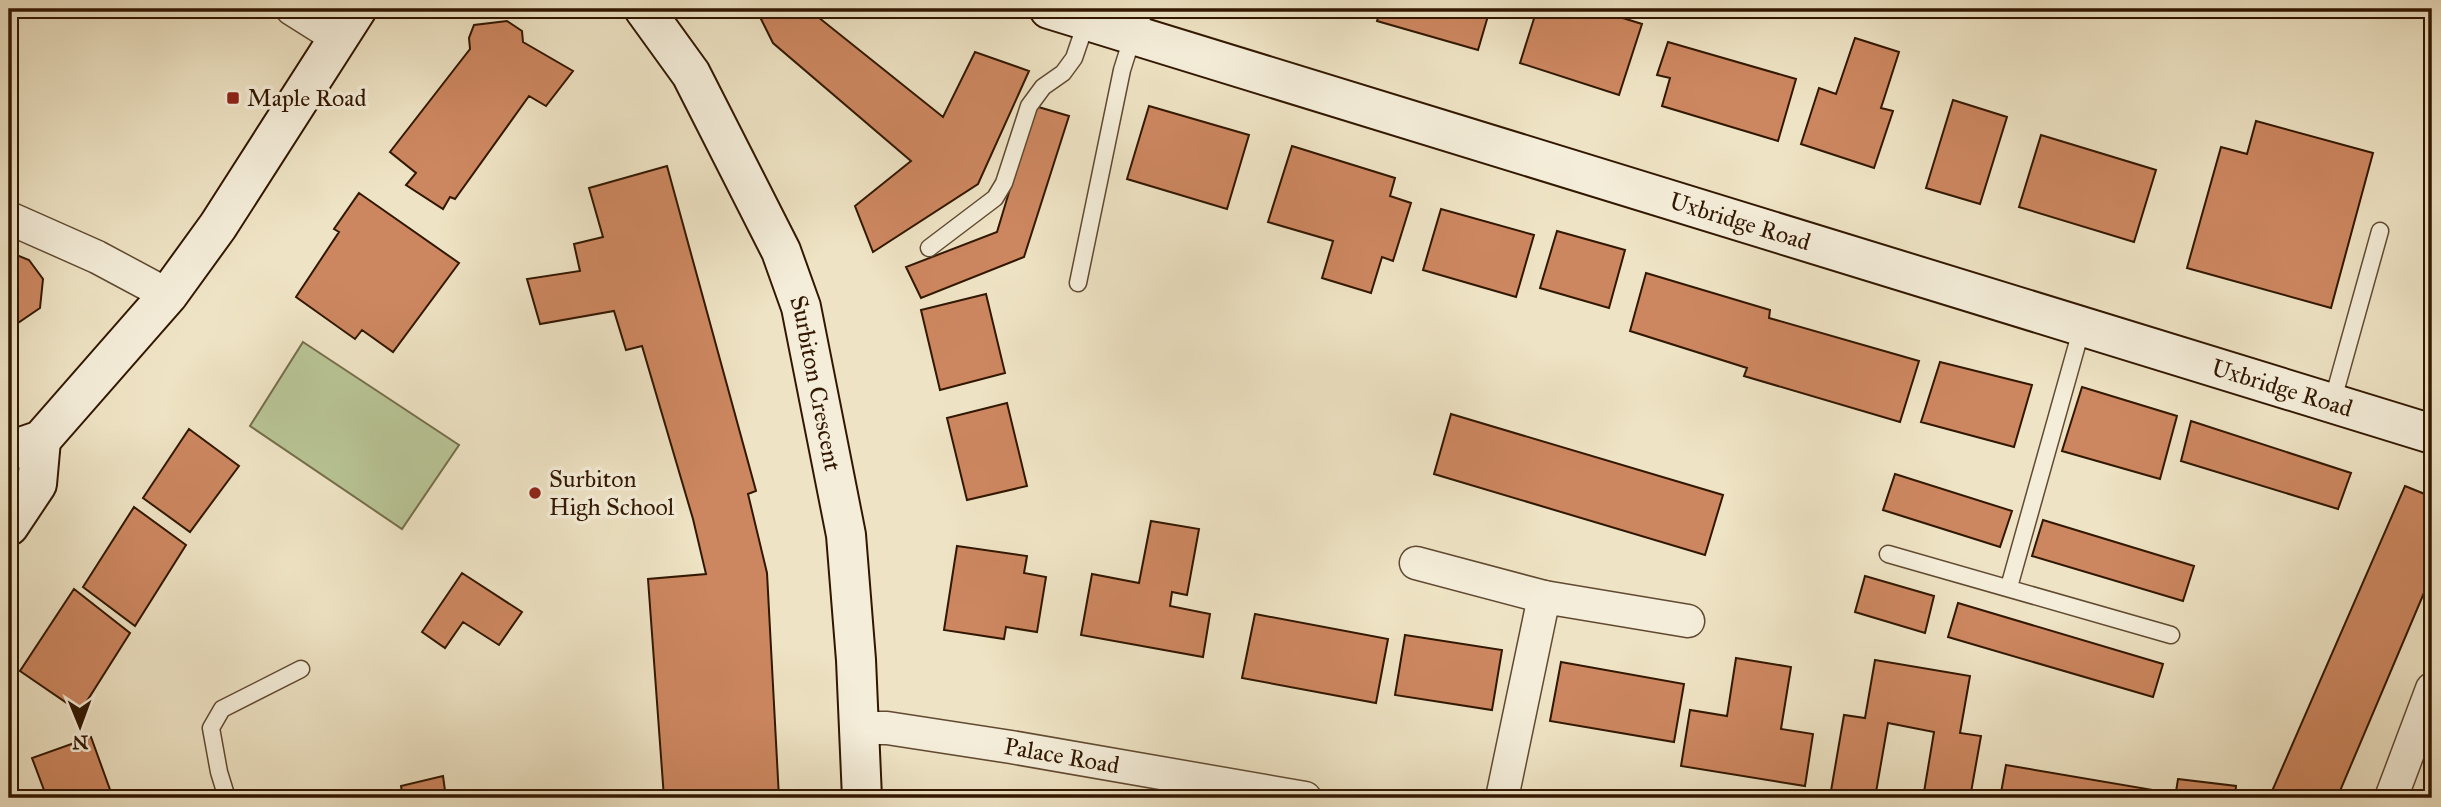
<svg xmlns="http://www.w3.org/2000/svg" width="2441" height="807" font-family="'IM FELL Great Primer',serif">
<style>
.green{fill:#b8c495;stroke:#756e4a;stroke-width:2}
.building{fill:#cd8760;stroke:#321700;stroke-width:2}
.lines{fill:none;stroke-linecap:round;stroke-linejoin:round}
.lane-casing{stroke:#614a31;stroke-width:19}
.street-casing{stroke:#614a31;stroke-width:35}
.secondary-casing{stroke:#321700;stroke-width:42}
.lane{stroke:#f4edd9;stroke-width:16}
.street{stroke:#f4edd9;stroke-width:32}
.secondary{stroke:#f4edd9;stroke-width:38}
.poi-dot{fill:#8f2418;stroke:#f4edd9;stroke-width:2.5}
.labels{text-anchor:middle;dominant-baseline:central;stroke-width:7;stroke-linejoin:round;paint-order:stroke}
.poi-label{font-size:24px;fill:#321700;stroke:#f4edd9;text-anchor:start}
.street-label{font-size:24px;fill:#321700;stroke:#f4edd9}
</style>
<rect width="100%" height="100%" fill="#eee3c4"/>
<filter id="stains"><feTurbulence type="fractalNoise" baseFrequency=".00286" numOctaves="4"/><feColorMatrix values="0 0 0 0 .2 0 0 0 0 .09 0 0 0 0 .02 0 0 0 .5 -.17"/></filter>
<radialGradient id="worn" r=".72"><stop offset=".6" stop-color="#630" stop-opacity="0"/><stop offset="1" stop-color="#630" stop-opacity=".3"/></radialGradient>
<path class="green" d="M303,342L459,445L402,529L250,426Z"/>
<path class="building" d="M763,9H808L943,117L975,52L1029,71L978,184L873,252L855,206L911,161L773,43L759,15Z
M1381,9H1490L1478,50L1377,21Z
M1537,9H1594L1642,24L1619,95L1520,63Z
M507,21L522,31L523,42L573,71L546,106L529,96L455,199L450,197L443,209L406,185L416,173L390,152L470,49L469,38L474,25Z
M1855,38L1899,52L1881,108L1893,111L1874,168L1801,144L1819,88L1836,94Z
M1668,42L1796,79L1778,141L1662,106L1670,78L1657,75Z
M1953,100L2007,117L1980,204L1926,188Z
M1035,106L1069,116L1024,257L921,298L906,267L997,232Z
M1149,106L1249,135L1227,209L1127,179Z
M2256,121L2373,153L2331,308L2187,268L2221,147L2247,154Z
M2041,135L2156,170L2134,242L2019,207Z
M1292,146L1395,178L1390,196L1411,203L1393,261L1382,257L1371,293L1322,278L1333,241L1268,222Z
M667,166L756,491L748,494L767,573L779,798H664L648,579L706,574L693,519L642,346L626,350L614,311L540,324L527,279L580,271L574,244L603,237L589,188Z
M359,193L459,263L393,352L362,330L355,339L296,297L339,232L334,229Z
M1441,209L1534,235L1516,297L1423,270Z
M1557,231L1625,250L1609,308L1540,288Z
M9,252L29,260L43,279L40,308L9,329Z
M1646,273L1770,310L1769,318L1919,361L1900,422L1744,376L1747,368L1630,331Z
M986,294L1005,373L940,390L921,310Z
M1940,362L2032,385L2014,447L1921,422Z
M2082,387L2177,416L2160,479L2062,451Z
M1007,403L1027,486L967,500L947,418Z
M1451,414L1723,495L1705,555L1434,474Z
M2191,421L2351,473L2338,509L2181,461Z
M189,429L239,466L190,532L143,498Z
M1895,474L2012,511L2000,547L1883,510Z
M2405,486L2432,497V574L2337,798H2269Z
M134,507L186,545L135,626L83,587Z
M2043,520L2194,566L2183,601L2032,556Z
M1151,521L1199,529L1187,595L1172,592L1170,606L1210,614L1203,657L1081,635L1092,574L1139,583Z
M957,546L1027,556L1024,573L1046,577L1037,632L1006,627L1004,639L944,630Z
M462,573L522,612L499,645L463,622L445,648L422,632Z
M1865,576L1934,596L1925,633L1855,612Z
M74,589L130,633L80,712L20,671Z
M1958,603L2163,664L2153,697L1948,637Z
M1255,614L1388,639L1376,703L1242,678Z
M1405,635L1502,650L1492,710L1395,695Z
M1736,658L1791,667L1781,729L1813,734L1805,786L1681,766L1690,710L1727,716Z
M1875,660L1970,676L1960,733L1981,736L1970,798H1923L1934,732L1888,723L1875,798L1831,791L1844,715L1865,718Z
M1561,662L1684,684L1674,742L1550,721Z
M91,737L113,798H47L32,758Z
M2006,765L2153,790L2152,798H2000Z
M443,776L446,798H403L401,786Z
M2178,779L2236,786L2235,798H2175Z
M539,791L540,798H501Z"/>
<g class="lines">
<g class="lane-casing">
<path id="lane" d="M929,248L995,198L1004,183L1029,106L1043,87L1063,73L1074,58L1087,20
M1078,283L1122,70L1133,35L1146,9
M2332,403L2380,231
M1888,554L2171,635
M2009,587L2082,327
M227,798L219,772L211,728L222,709L301,669"/>
</g>
<g class="street-casing">
<g id="street">
<path d="M292,9L338,38"/>
<path d="M9,218L97,257L168,295"/>
<path d="M1416,563L1544,597"/>
<path id="s1" d="M858,728H887L1011,747L1305,798"/>
<path d="M1502,798L1544,597L1688,621"/>
<path d="M2391,798L2432,689"/>
</g>
</g>
<g class="secondary-casing">
<g id="secondary">
<path id="s2" d="M644,9L691,74L781,251L801,307L846,535L856,660L862,798"/>
<path id="s3" d="M1049,9L2432,434"/>
<path d="M9,451L41,440L168,295L218,226L357,9"/>
<path d="M9,526L37,484L41,440"/>
</g>
</g>
<use href="#lane" class="lane"/>
<use href="#street" class="street"/>
<use href="#secondary" class="secondary"/>
</g>
<g class="poi-dot">
<rect x="226" y="91" width="14" height="14" rx="3.5"/>
<circle cx="535" cy="493" r="7"/>
</g>
<g class="labels">
<g class="poi-label">
<text x="247" y="98">Maple Road</text>
<text x="549" y="479">Surbiton<tspan x="549" dy="28">High School</tspan></text>
</g>
<g class="street-label">
<text stroke="none"><textPath href="#s3" startOffset="723">Uxbridge Road</textPath></text>
<text stroke="none"><textPath href="#s2" startOffset="416">Surbiton Crescent</textPath></text>
<text stroke="none"><textPath href="#s3" startOffset="1290">Uxbridge Road</textPath></text>
<text stroke="none"><textPath href="#s1" startOffset="206">Palace Road</textPath></text>
</g>
</g>
<rect width="2441" height="807" fill="none" stroke="#eee3c4" stroke-width="35"/>
<rect x="10" y="10" width="2420" height="786" fill="none" stroke="#321700" stroke-width="3.5"/>
<rect x="18" y="18" width="2406" height="772" fill="none" stroke="#321700" stroke-width="2"/>
<g transform="translate(80 726) rotate(179)" stroke="#f4edd9" stroke-width="5" paint-order="stroke">
<path d="M0-5L12 26L0 18L-12 26Z" fill="#321700"/>
<text y="-10" font-size="19" font-weight="bold" text-anchor="middle" fill="#321700">N</text>
</g>
<rect width="100%" height="100%" filter="url(#stains)"/>
<rect width="100%" height="100%" fill="url(#worn)"/>
</svg>
